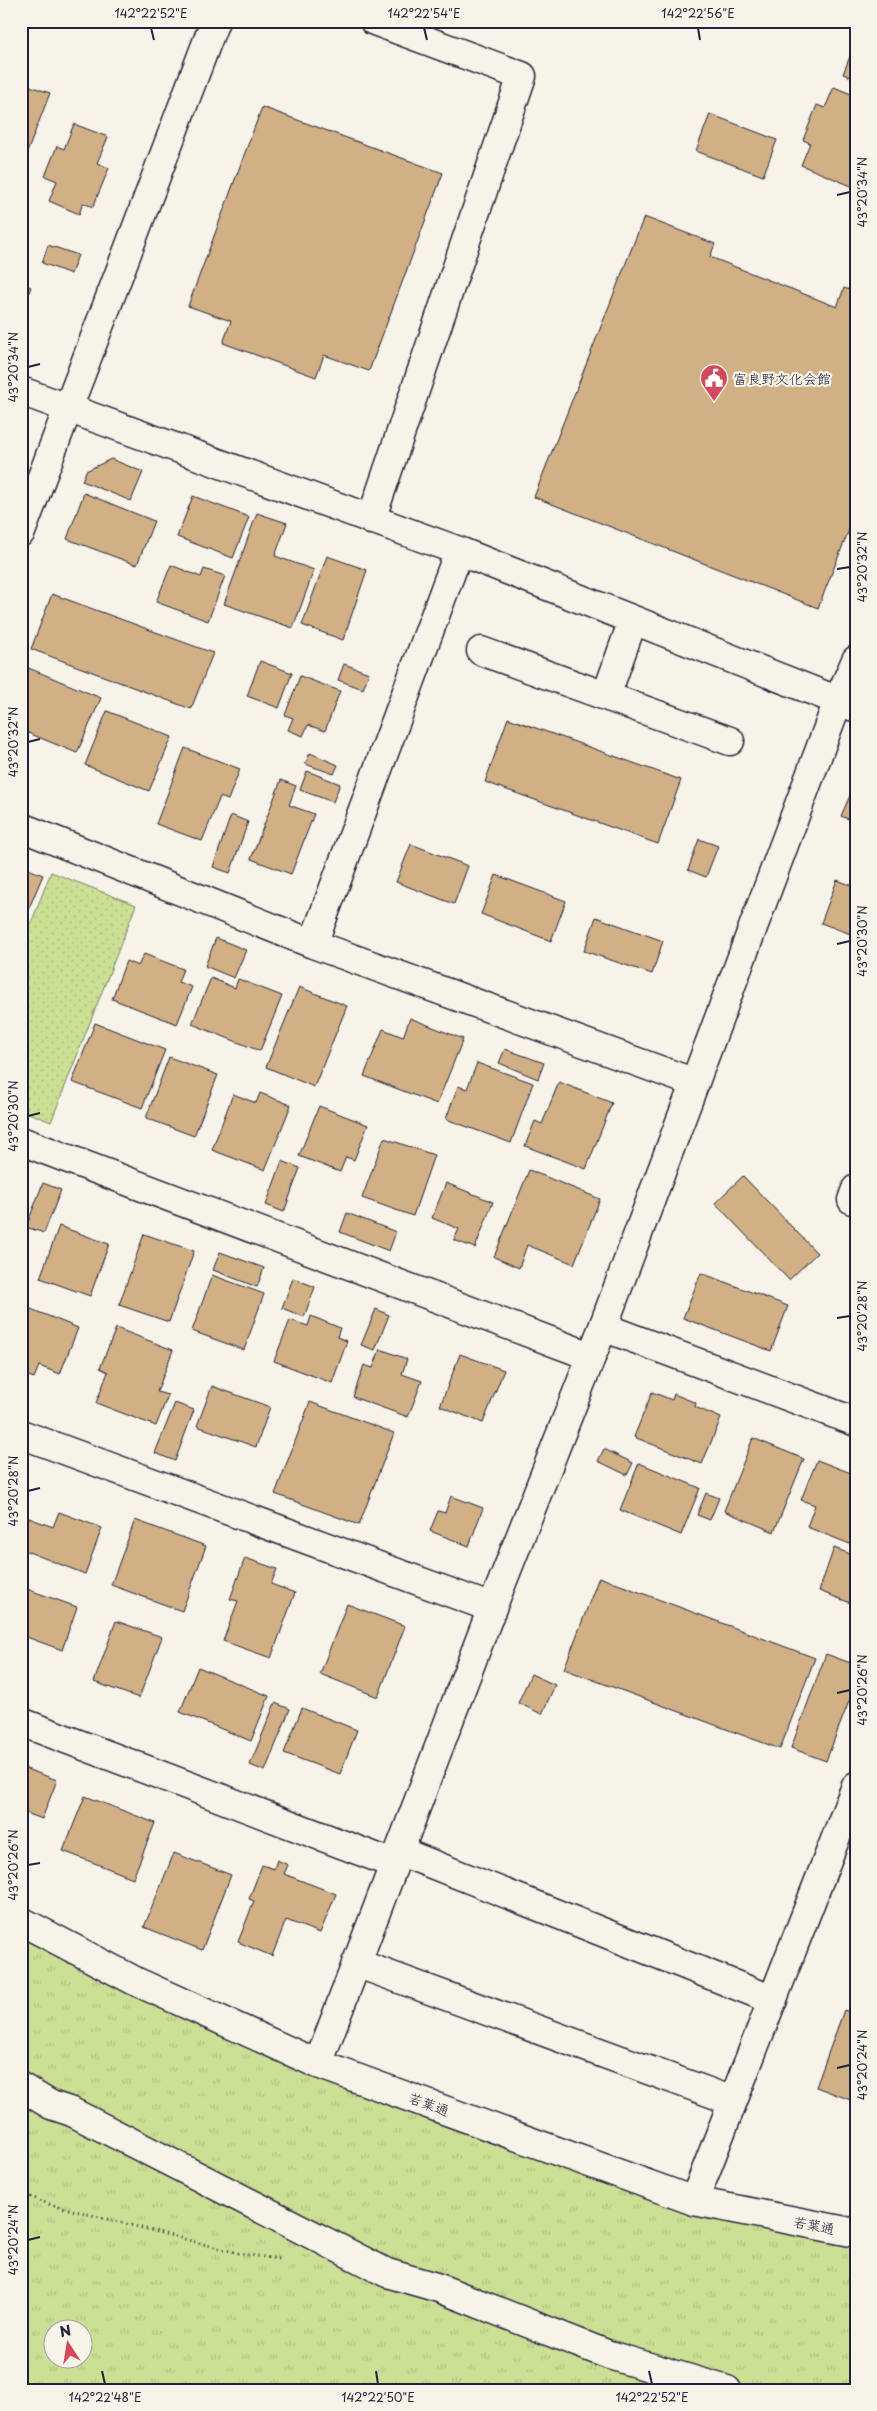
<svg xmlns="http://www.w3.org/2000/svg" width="877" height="2411" font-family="'Playpen Sans','Klee One',sans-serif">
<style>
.grass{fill:url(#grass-tufts);stroke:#778168;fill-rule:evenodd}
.park{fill:url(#park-dots);stroke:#778168}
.building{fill:#d2b085;stroke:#22223b}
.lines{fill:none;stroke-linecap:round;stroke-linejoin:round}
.minor-casing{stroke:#22223b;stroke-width:31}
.path{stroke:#22223b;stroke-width:3;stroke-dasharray:1 4;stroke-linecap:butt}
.minor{stroke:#f7f3e8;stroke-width:28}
.ticks{fill:none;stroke:#22223b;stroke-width:2}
.labels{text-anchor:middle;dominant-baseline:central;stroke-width:4.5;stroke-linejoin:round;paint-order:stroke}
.poi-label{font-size:14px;fill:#22223b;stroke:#f7f3e8;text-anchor:start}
.street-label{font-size:14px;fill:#22223b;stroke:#f7f3e8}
.neatline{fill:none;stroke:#22223b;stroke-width:2}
.ticks-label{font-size:12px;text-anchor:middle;fill:#22223b}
</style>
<defs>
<pattern id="grass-tufts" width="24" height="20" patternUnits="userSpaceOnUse" patternTransform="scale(1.25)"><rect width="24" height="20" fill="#cce095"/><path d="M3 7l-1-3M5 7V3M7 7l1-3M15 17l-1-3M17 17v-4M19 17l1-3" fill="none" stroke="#afc081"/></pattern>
<pattern id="park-dots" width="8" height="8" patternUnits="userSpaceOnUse" patternTransform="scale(1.25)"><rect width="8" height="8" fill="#cce095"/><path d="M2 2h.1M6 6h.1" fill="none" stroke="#afc081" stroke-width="1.8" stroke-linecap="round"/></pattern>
</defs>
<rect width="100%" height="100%" fill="#f7f3e8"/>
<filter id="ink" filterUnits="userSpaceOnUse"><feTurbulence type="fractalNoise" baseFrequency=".02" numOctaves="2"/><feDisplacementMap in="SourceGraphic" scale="10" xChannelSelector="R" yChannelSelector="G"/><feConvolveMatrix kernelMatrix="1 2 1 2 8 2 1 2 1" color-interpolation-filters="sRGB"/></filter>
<g filter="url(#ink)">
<path class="grass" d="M21,1921L135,1981L553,2149L856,2233V2390H21ZM52,2328H82V2358H52Z"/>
<path class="park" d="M51,872L136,905L51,1122L21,1110V949Z"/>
<path class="building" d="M856,41V79L843,74Z
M21,83L50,93L23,163L21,162Z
M834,87L856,96V188L801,165L810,143L803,140L817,105L825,108Z
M262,107L443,173L369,371L324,355L316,377L223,343L231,321L188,306Z
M710,114L777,140L763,176L696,151Z
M74,124L108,137L97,163L109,168L93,207L83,203L79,214L49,201L57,181L45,176L57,146L64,149Z
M644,217L715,244L710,257L837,307L844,288L856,292V512L818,608L534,497Z
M48,245L78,255L71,274L42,263Z
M21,283L31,287L21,313Z
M111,459L143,472L131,501L82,481L86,471Z
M84,493L154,521L137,565L67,539Z
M193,496L249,517L233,558L177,537Z
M257,513L287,523L275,556L314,570L293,628L224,604Z
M327,556L367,570L343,640L302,625Z
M171,565L201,577L204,569L225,576L208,621L156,602Z
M52,594L213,653L191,709L31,649Z
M260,661L292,673L279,708L247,696Z
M344,664L369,673L363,689L338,680Z
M26,667L101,698L77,753L21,730V678Z
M300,676L340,691L325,731L308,725L303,736L288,730L293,718L285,715Z
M107,711L172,737L149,791L85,765Z
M508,718L681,780L658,844L485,782Z
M185,748L240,769L228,800L220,797L202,841L156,824Z
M310,753L338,765L334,774L305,764Z
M307,771L340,784L333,802L300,790Z
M281,780L296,786L289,805L314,814L291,874L251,859Z
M856,782V822L841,816Z
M231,815L248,822L230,873L213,867Z
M699,839L718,846L706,877L688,870Z
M411,844L468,866L454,904L396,882Z
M21,866L43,875L21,927Z
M496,875L566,901L551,941L481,914Z
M837,880L856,887V936L821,923Z
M596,917L663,941L652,974L584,951Z
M216,938L246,950L234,978L205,966Z
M144,954L183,969L178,982L192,987L177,1024L112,999L126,961L138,966Z
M211,978L235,988L238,979L282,996L260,1051L192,1024Z
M299,987L347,1006L314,1087L266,1067Z
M410,1018L463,1039L437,1104L364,1076L383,1029L403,1037Z
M95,1023L165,1050L142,1108L72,1082Z
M505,1049L544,1063L538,1079L499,1063Z
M169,1057L218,1075L194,1136L146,1118Z
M477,1063L533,1083L511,1143L446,1119L458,1086L467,1089Z
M559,1082L612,1103L586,1169L525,1146L535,1121L542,1124Z
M260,1093L291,1105L265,1170L212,1150L233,1094L256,1103Z
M319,1106L368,1125L354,1160L346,1157L340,1172L299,1156Z
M384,1138L434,1155L413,1216L362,1198Z
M282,1161L300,1168L284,1212L266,1205Z
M529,1170L600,1199L574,1264L527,1245L519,1268L494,1257Z
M743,1176L817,1253L789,1280L715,1203Z
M43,1183L61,1190L44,1233L26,1227Z
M446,1183L493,1202L475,1248L454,1240L459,1229L432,1218Z
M347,1213L396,1232L389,1251L340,1232Z
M59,1226L109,1244L90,1296L40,1278Z
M144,1234L194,1251L169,1322L119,1305Z
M220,1252L264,1268L257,1287L213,1270Z
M701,1273L788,1306L771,1351L683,1318Z
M212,1275L264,1294L244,1350L192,1331Z
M293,1278L315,1287L304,1317L282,1308Z
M21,1305L78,1328L60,1374L39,1366L34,1378L21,1373Z
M376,1309L389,1315L375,1350L361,1345Z
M311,1316L340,1328L337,1337L347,1341L332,1383L274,1361L290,1320L308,1326Z
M116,1328L173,1350L157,1392L168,1395L156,1426L96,1403L108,1372L100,1368Z
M380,1349L407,1359L402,1374L422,1381L408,1417L353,1397L364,1365L373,1368Z
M460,1354L504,1370L483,1423L440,1406Z
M212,1386L270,1407L256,1447L197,1426Z
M652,1392L672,1400L674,1394L696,1403L695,1407L721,1418L702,1464L634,1437Z
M310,1402L394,1433L359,1525L275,1494Z
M175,1403L194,1410L175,1461L155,1453Z
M753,1438L804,1459L774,1532L724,1511Z
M604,1449L633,1463L627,1475L598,1461Z
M817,1460L856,1475L855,1546L807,1527L815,1505L801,1500Z
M639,1463L700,1488L681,1535L620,1510Z
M706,1493L719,1498L710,1520L697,1515Z
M451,1496L483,1508L469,1546L430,1531L438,1511L445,1513Z
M59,1512L102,1528L85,1574L21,1549V1538L29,1518L53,1527Z
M135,1520L206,1546L182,1611L111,1585Z
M834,1548L856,1556V1605L819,1591Z
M245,1558L277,1569L271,1584L295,1593L271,1658L223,1641L238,1601L230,1599Z
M599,1577L815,1658L780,1749L564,1669Z
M21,1587L77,1607L62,1650L21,1635Z
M347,1604L405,1626L378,1697L320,1674Z
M116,1621L162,1637L139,1698L94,1682Z
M826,1654L856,1665V1683L826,1761L791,1748Z
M198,1667L269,1696L251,1741L180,1712Z
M531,1674L555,1685L542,1714L518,1703Z
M275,1703L290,1709L265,1771L250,1765Z
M302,1708L357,1730L340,1774L284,1753Z
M21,1767L57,1780L42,1819L21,1811Z
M85,1796L155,1823L133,1878L63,1851Z
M174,1853L231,1875L202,1950L144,1927Z
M277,1860L288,1865L284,1874L336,1894L320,1933L286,1920L272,1956L238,1942L254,1901L249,1899L262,1865L274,1869Z
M844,2010L856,2014V2102L816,2087Z"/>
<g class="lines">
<g class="minor-casing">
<path id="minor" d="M21,391L459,551L854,707
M371,520L522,76L374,21
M21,532L215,21
M481,651L730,741
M606,696L633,620
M21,827L313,944L695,1083
M313,944L459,551
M21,1141L590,1356
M856,1189L852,1200L856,1201
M603,1327L856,1422
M21,1434L492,1608
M21,1722L394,1864
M399,1851L773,2000
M21,1921L135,1981L318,2064L694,2201L856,2233
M356,1963L733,2101
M318,2064L492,1608L603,1327L838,701L856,660
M21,2087L51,2105L72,2112L387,2273L439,2288L609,2355L727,2390
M694,2201L856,1786"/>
</g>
<path class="path" d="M21,2193L49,2204L242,2254L279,2259"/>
<use href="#minor" class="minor"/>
</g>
</g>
<path class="ticks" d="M151,28L154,40M424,28L427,40M698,28L700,40M837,195L850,192M28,367L40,364M837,569L850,567M28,742L40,739M837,944L850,941M28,1116L40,1113M837,1318L850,1316M28,1491L40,1488M837,1693L850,1690M28,1865L40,1863M837,2068L850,2065M28,2240L40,2237M102,2371L105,2384M376,2371L378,2384M649,2371L652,2384"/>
<defs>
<g id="civic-pin" transform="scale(1.4375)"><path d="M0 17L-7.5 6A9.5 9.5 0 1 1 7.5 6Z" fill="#d1495b" stroke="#f7f3e8"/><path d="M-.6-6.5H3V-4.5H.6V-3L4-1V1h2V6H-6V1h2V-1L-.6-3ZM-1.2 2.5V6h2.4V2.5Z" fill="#fff"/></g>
</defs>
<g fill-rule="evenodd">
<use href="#civic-pin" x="714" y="378"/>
</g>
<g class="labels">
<g class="poi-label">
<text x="733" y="378">富良野文化会館</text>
</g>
<g class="street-label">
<text transform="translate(429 2104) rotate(20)">若葉通</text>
<text transform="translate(814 2225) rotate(11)">若葉通</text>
</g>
</g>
<rect width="877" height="2411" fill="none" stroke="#f7f3e8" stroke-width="55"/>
<g transform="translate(68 2344) rotate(348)"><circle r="24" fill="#f7f3e8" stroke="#a29fa3"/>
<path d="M0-4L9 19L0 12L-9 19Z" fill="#d1495b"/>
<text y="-8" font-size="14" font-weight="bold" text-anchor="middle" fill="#22223b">N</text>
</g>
<rect x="28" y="28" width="822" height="2356" class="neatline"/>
<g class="ticks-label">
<text x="151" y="18">142°22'52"E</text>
<text x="424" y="18">142°22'54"E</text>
<text x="698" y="18">142°22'56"E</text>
<text transform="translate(863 192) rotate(-90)" y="4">43°20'34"N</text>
<text transform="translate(14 367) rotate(-90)" y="4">43°20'34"N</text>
<text transform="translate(863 567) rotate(-90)" y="4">43°20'32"N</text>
<text transform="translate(14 742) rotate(-90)" y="4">43°20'32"N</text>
<text transform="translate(863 941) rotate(-90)" y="4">43°20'30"N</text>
<text transform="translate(14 1116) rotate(-90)" y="4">43°20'30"N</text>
<text transform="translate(863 1316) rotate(-90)" y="4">43°20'28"N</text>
<text transform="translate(14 1491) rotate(-90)" y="4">43°20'28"N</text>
<text transform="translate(863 1690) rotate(-90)" y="4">43°20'26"N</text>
<text transform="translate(14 1865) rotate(-90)" y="4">43°20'26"N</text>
<text transform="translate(863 2065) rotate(-90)" y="4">43°20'24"N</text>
<text transform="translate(14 2240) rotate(-90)" y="4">43°20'24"N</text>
<text x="105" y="2402">142°22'48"E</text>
<text x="378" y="2402">142°22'50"E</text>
<text x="652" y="2402">142°22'52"E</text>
</g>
</svg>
